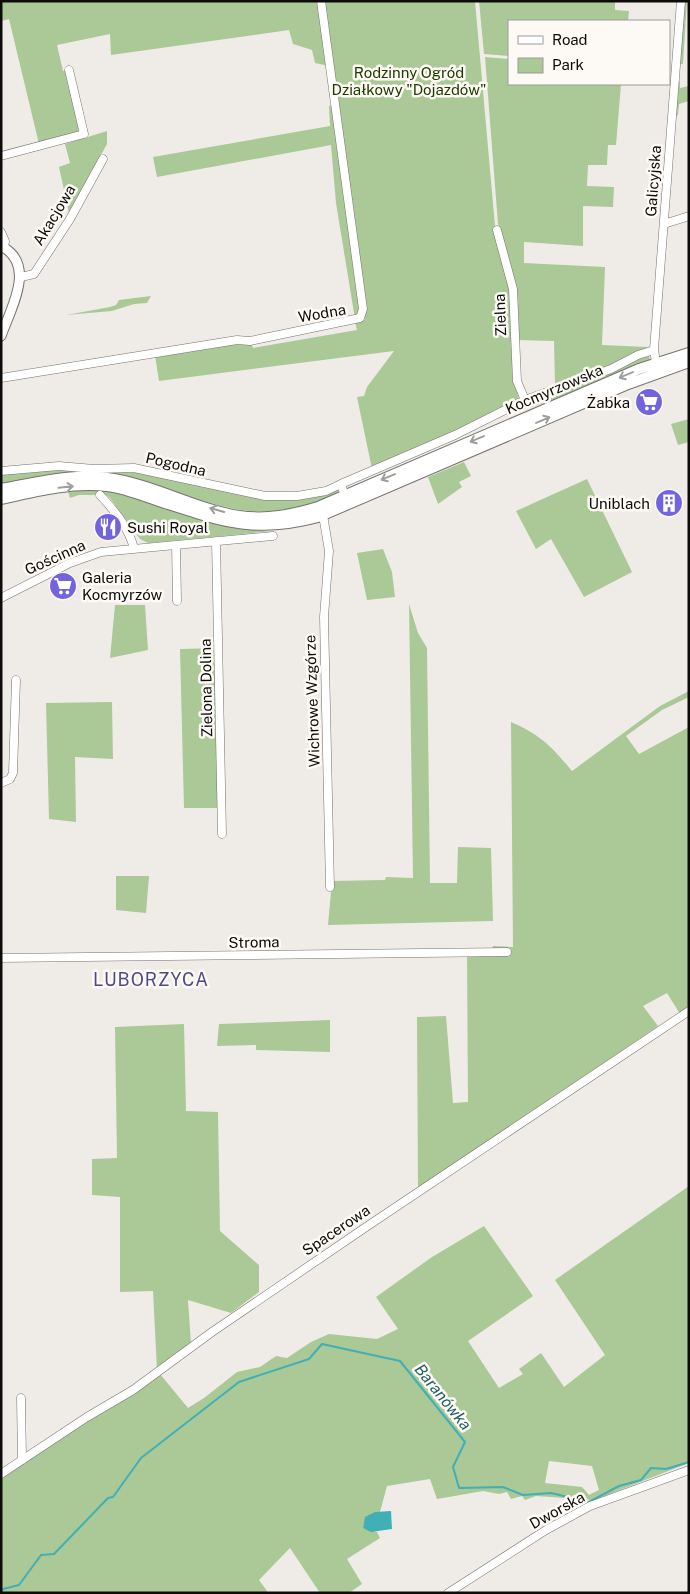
<svg xmlns="http://www.w3.org/2000/svg" width="690" height="1594" font-family="'Public Sans',sans-serif">
<style>
.green{fill:#abc897;fill-rule:evenodd}
.water{fill:#40afb6}
.lines{fill:none;stroke-linecap:round;stroke-linejoin:round}
.stream{stroke:#40afb6;stroke-width:2}
.minor-casing{stroke:#75736f;stroke-width:9}
.tertiary-casing{stroke:#75736f;stroke-width:11}
.secondary-casing{stroke:#75736f;stroke-width:12}
.minor{stroke:#fff;stroke-width:8}
.tertiary{stroke:#fff;stroke-width:9}
.secondary{stroke:#fff;stroke-width:10}
.oneway{stroke:#9e9e9d}
.labels{text-anchor:middle;dominant-baseline:central;stroke-width:5;stroke-linejoin:round;paint-order:stroke}
.park-label{font-size:15px;fill:#203d00;stroke:#fdfaf6}
.street-label{font-size:15px;fill:#0d0c0a;stroke:#fdfaf6}
.poi-label{font-size:15px;fill:#0d0c0a;stroke:#fdfaf6;text-anchor:end}
.water-label{font-size:16px;font-style:italic;fill:#205d61;stroke:#fdfaf6}
.quarter-label{font-size:18px;letter-spacing:1px;fill:#4e4a88;stroke:#fdfaf6}
</style>
<rect width="100%" height="100%" fill="#efece8"/>
<path class="green" d="M1,1H321L329,66L315,63L312,50L293,44L289,30L111,55L110,34L57,45L63,71L67,70L81,133L39,144L9,19L1,21Z
M322,1H475L495,226L510,289L514,380L519,400L455,433L372,469L357,397L364,396L367,387L394,351L159,381L155,355L250,339L253,348L357,330L355,322L365,320Z
M479,1H615V10L629,11L628,21H509V56L484,54Z
M683,1H687L683,64H678Z
M485,57L509,59V84H621L616,145H608L607,165H588L587,186L614,187L613,207L583,206V246L524,242V263L605,267L602,345L648,347L611,367L555,385L554,341L516,340L509,263L498,224Z
M680,81V88L689,86V101L679,104L678,115L674,116L677,84Z
M334,105L360,313L355,319L336,203L331,145L157,177L153,157L330,126L329,106Z
M107,131V144L69,213L59,167L70,163L65,144Z
M151,296L147,303L134,304L112,311L66,315L110,307L116,305L119,300Z
M645,355L649,356L650,362L572,393L529,408V401L597,377Z
M689,419V442L678,445L671,424Z
M464,462L471,476L459,482L462,487L438,504L428,477Z
M59,468L134,470L264,497L337,488L340,495C265,521 242,514 170,490C151,484 131,476 111,473C73,469 38,477 1,485V473Z
M587,479L632,572L584,597L551,539L536,549L516,511Z
M91,489C155,496 208,531 273,531L148,543L140,539L110,498L106,495H79L70,498L68,491Z
M383,549L392,572L395,597L367,600L357,553Z
M409,604L418,633L427,648L430,883H457L458,847L491,848L493,921L328,925L332,881L385,880L386,877L413,878Z
M115,605H145L148,650L110,658Z
M219,648L220,808H184L180,649Z
M689,691V697L662,710L626,736L639,754L689,727V1008L680,1014L667,993L643,1006L658,1026L418,1190L417,1017L446,1016L453,1103L468,1102L467,952L492,951L493,946L513,947L511,722C541,735 552,747 572,771L660,706Z
M112,702L113,759L75,757L76,822L49,819L46,703Z
M116,876H149L146,913L116,910Z
M330,1020V1052L256,1050V1045L217,1046L219,1024Z
M184,1024L186,1111L218,1112L220,1231L259,1265V1292L231,1313L188,1300L191,1344L157,1370L153,1291L120,1292V1197L92,1195V1159L117,1158L115,1027Z
M689,1186V1463L594,1500L536,1496L525,1500L522,1496L511,1499L507,1492L499,1494L483,1491L437,1499L430,1479L387,1486L380,1512L366,1517L363,1528L377,1532L380,1538L347,1559L362,1584L349,1593H320L290,1548L259,1580L267,1591L266,1593H1V1478L51,1443L160,1374L188,1408L204,1398L237,1372L260,1367L276,1356L287,1358L311,1342L329,1334L377,1339L398,1329L376,1297L432,1257L484,1226L533,1296L468,1341L499,1388L523,1374L519,1369L541,1353L564,1387L605,1355L555,1280ZM549,1461L592,1466L599,1490L589,1495L582,1487L545,1483Z"/>
<path class="water" d="M391,1511L392,1529L371,1532L363,1528L365,1517L375,1512Z"/>
<g class="lines">
<path class="stream" d="M1,1592L3,1589L19,1585L41,1555L54,1554L108,1498L113,1497L141,1458L239,1382L309,1359L322,1344L400,1361L465,1442L453,1467L459,1488L503,1487L523,1495L551,1493L589,1502L619,1486L641,1480L651,1468L666,1469L689,1462"/>
<g class="minor-casing">
<path id="minor" d="M1,156L84,134L69,70
M664,224L689,216
M497,230L513,289L517,381L525,400
M1,232L5,241L4,247
M21,277L34,274L70,219L103,159
M656,363L654,349L681,1
M1,378L237,340L250,341L360,318L363,309L321,1
M1,471L59,466L94,469L134,468L265,496H297L326,491L341,484L345,496
M341,484L455,435L525,400L611,369L638,355L654,350
M100,495C115,511 128,527 134,548
M323,515L329,551L324,617L330,887
M216,541L222,834
M176,545L177,601
M1,598L70,563L101,552L273,536
M1,783L10,779L13,773L16,680
M1,958L507,952
M21,1398L22,1460
M1,1474L87,1417L133,1390L212,1332L369,1225L689,1011
M448,1593L546,1530L590,1506L689,1470"/>
</g>
<g class="tertiary-casing">
<path id="tertiary" d="M1,246C37,264 11,308 1,336"/>
</g>
<g class="secondary-casing">
<path id="secondary" d="M1,489C36,483 72,473 107,478C153,484 194,509 239,516C267,520 292,515 318,507L639,369L689,353
M1,499C36,491 71,482 107,486C125,488 144,496 162,502C221,521 255,534 318,517L628,384L689,362"/>
</g>
<use href="#minor" class="minor"/>
<use href="#tertiary" class="tertiary"/>
<use href="#secondary" class="secondary"/>
</g>
<defs><path id="oneway-shaft" d="M-6 0H5M1.5-3L5.5 0L1.5 3" fill="none" stroke-width="1.6" stroke-linecap="round" stroke-linejoin="round" transform="scale(1.25)"/></defs>
<g class="oneway">
<use href="#oneway-shaft" transform="translate(626 375) rotate(157)"/>
<use href="#oneway-shaft" transform="translate(543 420) rotate(-23)"/>
<use href="#oneway-shaft" transform="translate(477 439) rotate(157)"/>
<use href="#oneway-shaft" transform="translate(388 477) rotate(157)"/>
<use href="#oneway-shaft" transform="translate(66 487) rotate(-6)"/>
<use href="#oneway-shaft" transform="translate(217 510) rotate(-164)"/>
</g>
<defs>
<g id="supermarket-disc" transform="scale(1.4375)"><circle r="9.5" fill="#7263de" stroke="#fdfaf6"/><path d="M-6-5.5h2.5l.6 2H6L4.5 2H-2.5L-4.4-4H-6ZM-1.5 3.2a1.3 1.3 0 1 0 .1 0ZM3 3.2a1.3 1.3 0 1 0 .1 0Z" fill="#fff"/></g>
<g id="building-disc" transform="scale(1.4375)"><circle r="9.5" fill="#7263de" stroke="#fdfaf6"/><path d="M-4-6H4V6H1V3H-1V6H-4ZM-2.5-4.3h1.7v1.8h-1.7ZM.8-4.3h1.7v1.8H.8ZM-2.5-1h1.7V.8h-1.7ZM.8-1h1.7V.8H.8Z" fill="#fff"/></g>
<g id="restaurant-disc" transform="scale(1.4375)"><circle r="9.5" fill="#7263de" stroke="#fdfaf6"/><path d="M-5-6h1v4h1v-4h1v4h1v-4h1v5L-1.5 .5V6h-2V.5L-5-1ZM5-6V6H3V1.5H1.5Q1.5-4 5-6Z" fill="#fff"/></g>
</defs>
<g fill-rule="evenodd">
<use href="#supermarket-disc" x="649" y="402"/>
<use href="#building-disc" x="669" y="503"/>
<use href="#restaurant-disc" x="108" y="527"/>
<use href="#supermarket-disc" x="63" y="586"/>
</g>
<g class="labels">
<g class="park-label">
<text x="409" y="72">Rodzinny Ogród<tspan x="409" dy="17">Działkowy "Dojazdów"</tspan></text>
</g>
<g class="street-label">
<text transform="translate(653 181) rotate(-86)">Galicyjska</text>
<text transform="translate(54 215) rotate(-59)">Akacjowa</text>
<text transform="translate(322 313) rotate(-10)">Wodna</text>
<text transform="translate(500 315) rotate(-92)">Zielna</text>
<text transform="translate(554 389) rotate(-23)">Kocmyrzowska</text>
<text transform="translate(176 464) rotate(13)">Pogodna</text>
<text transform="translate(55 557) rotate(-24)">Gościnna</text>
<text transform="translate(206 688) rotate(-91)">Zielona Dolina</text>
<text transform="translate(312 701) rotate(-92)">Wichrowe Wzgórze</text>
<text transform="translate(254 942) rotate(-1)">Stroma</text>
<text transform="translate(336 1230) rotate(-34)">Spacerowa</text>
<text transform="translate(557 1510) rotate(-29)">Dworska</text>
</g>
<g class="poi-label">
<text x="630" y="402">Żabka</text>
<text x="650" y="503">Uniblach</text>
<text x="127" y="527" text-anchor="start">Sushi Royal</text>
<text x="82" y="577" text-anchor="start">Galeria<tspan x="82" dy="17">Kocmyrzów</tspan></text>
</g>
<g class="water-label">
<text transform="translate(443 1397) rotate(51)">Baranówka</text>
</g>
<g class="quarter-label">
<text x="151" y="979">LUBORZYCA</text>
</g>
</g>
<rect width="690" height="1594" fill="none" stroke="#0d0c0a" stroke-width="5"/>
<rect x="508" y="20" width="162" height="65" fill="#fdfaf6" stroke="#9d9b98"/>
<rect x="518" y="36" width="25" height="8" fill="#ffffff" stroke="#9d9b98"/>
<text x="552" y="45" font-size="15" fill="#0d0c0a">Road</text>
<rect x="518" y="58" width="25" height="15" fill="#abc897" stroke="#9d9b98"/>
<text x="552" y="70" font-size="15" fill="#0d0c0a">Park</text>
</svg>
